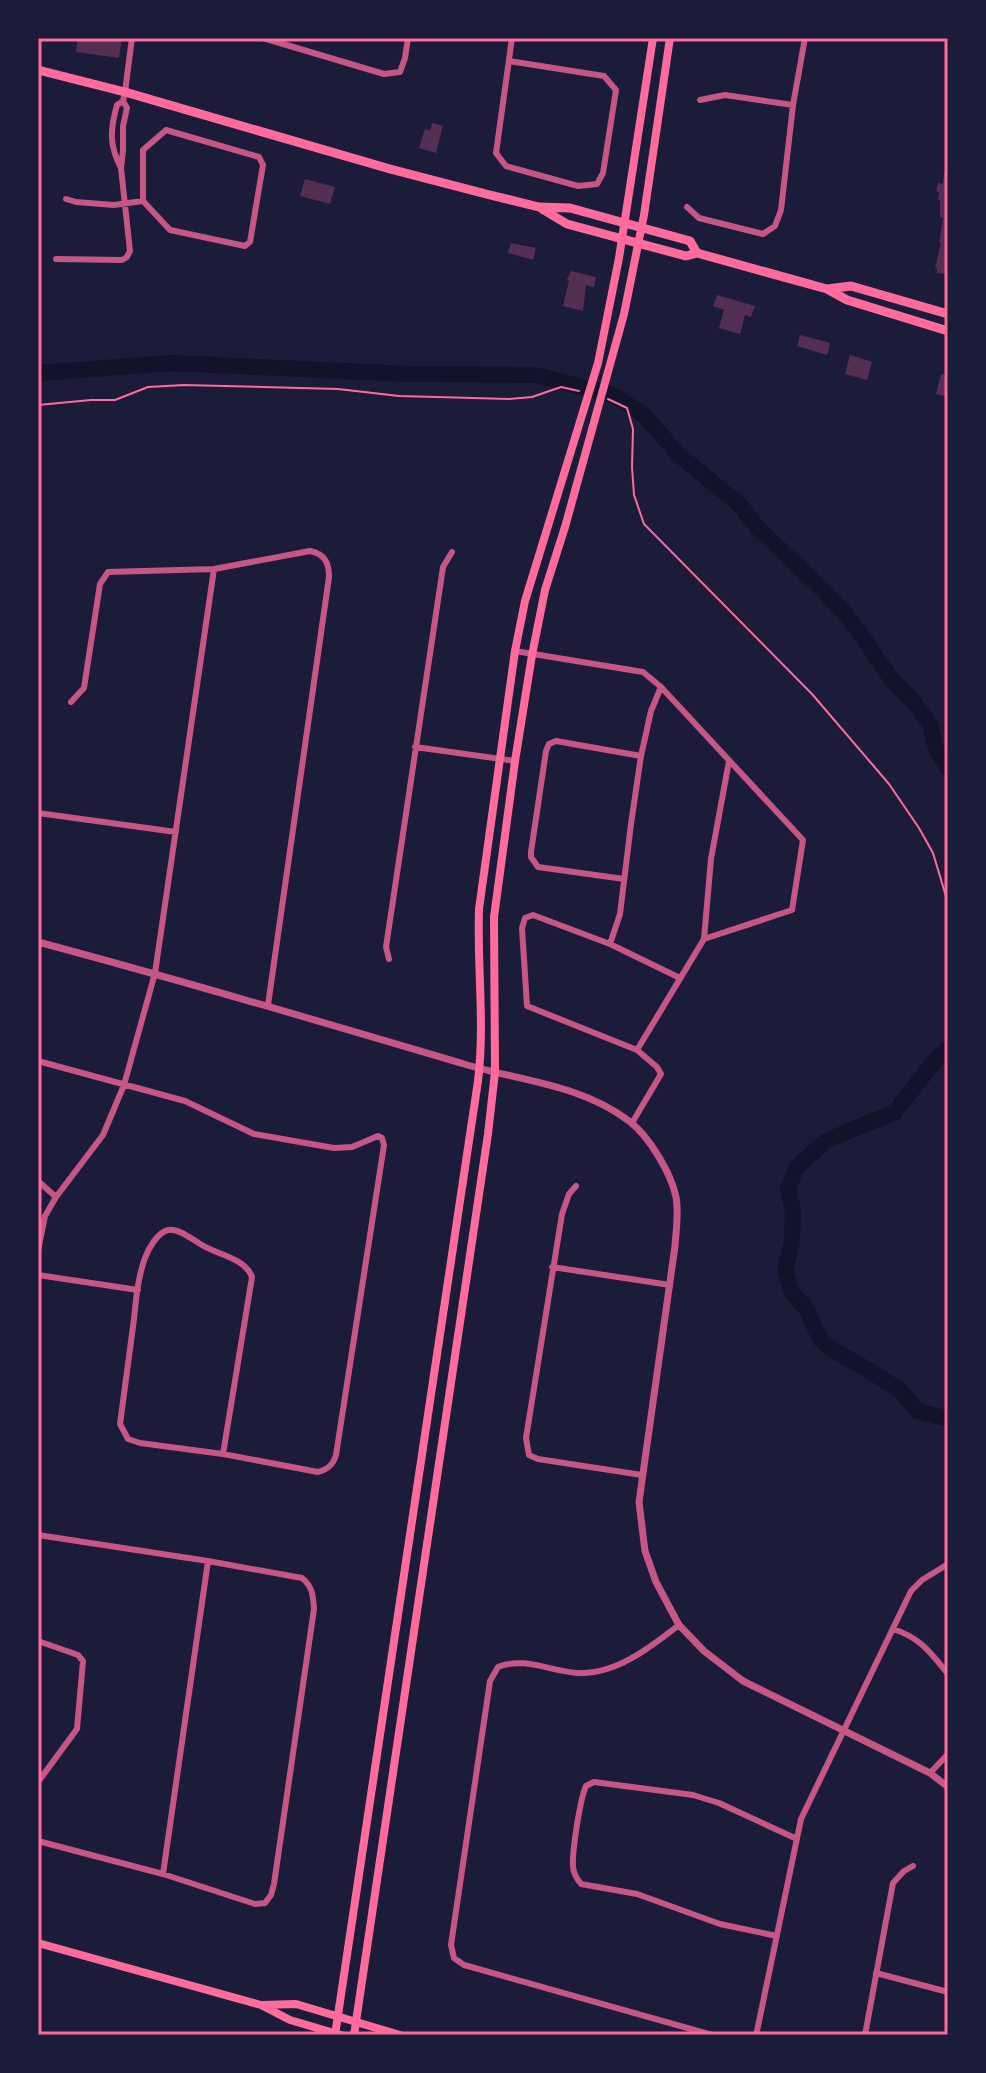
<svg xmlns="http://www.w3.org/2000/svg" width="986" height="2073" font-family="'IBM Plex Serif',serif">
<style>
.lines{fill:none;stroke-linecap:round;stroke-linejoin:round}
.river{stroke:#12122b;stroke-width:16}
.building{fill:#542f53}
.path{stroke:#ff6b9d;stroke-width:2}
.minor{stroke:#c65784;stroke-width:6}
.tertiary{stroke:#c65784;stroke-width:7}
.secondary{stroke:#ff6b9d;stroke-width:8}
.primary{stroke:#ff6b9d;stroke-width:9}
.neatline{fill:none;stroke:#ff6b9d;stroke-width:3}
</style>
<rect width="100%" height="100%" fill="#1b1b3a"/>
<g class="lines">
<path class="river" d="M38,373L172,363L409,374L536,375L613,395L644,415L679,455L740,505L758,528L823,590L850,619L892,680L913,701L930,724L936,749L948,768
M948,1049L937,1058L894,1113L870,1122L826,1141L796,1168L788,1189L793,1211L792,1241L785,1270L791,1291L807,1310L820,1339L831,1349L865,1368L900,1390L917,1411L948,1419"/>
</g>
<path class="building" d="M78,38H122L119,58L76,52Z
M432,123L443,126L436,153L419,148L425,129L430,131Z
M944,173H948V274L937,273V268H935L941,243H939L943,218L940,217V200H938L939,192L936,191L938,183L943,184Z
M305,179L335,187L330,204L300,196Z
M511,243L536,248L533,260L508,253Z
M571,271L596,277L594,287L586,285L583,311L563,306L569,281L567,280Z
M717,295L755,306L751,317L745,315L740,334L719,328L724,310L713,306Z
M800,335L830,343L827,355L797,346Z
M850,355L872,362L867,380L845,374Z
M941,374L948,375V397L936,394Z"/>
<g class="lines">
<path class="path" d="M608,399L627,408L633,429L632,467L634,495L644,524L812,694L889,784L919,828L933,853L948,903
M38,405L91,400H115L148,387L184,385L338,389L399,396L509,399L532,397L561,387L579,391"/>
<path class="minor" d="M263,38L384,74L400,72L405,58L408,38
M509,61L604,76L616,90L603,173L597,184L578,186L506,166L496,153L512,38
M700,100L725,95L793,105
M166,130L259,157L263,165L250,242L245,246L170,230L143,201V150Z
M121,168C109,145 110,130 117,105L123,101L125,92L132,38
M66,199L76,202L114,205L143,201
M687,207L699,218L763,234L775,226L781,210L793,105L805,38
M56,259L122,260L127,257L130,251L121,168L123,151V126L127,108L123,101
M515,651L643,672L661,687L803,840L792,910L704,939
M71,702L84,688L100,584L108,572L214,569L310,551C325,554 329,563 329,577L268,1005
M415,747L515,761
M38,813L176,832
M624,879L538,867L531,857V852L546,751L549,744L556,741L641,756
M610,944L620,914L631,824L641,756L651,711L661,687
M389,959L386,947L443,567L452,552
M637,1050L704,939L711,859L729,761
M38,1061L185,1101L254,1134L334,1148L352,1147L378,1136L382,1138L384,1145L336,1455C333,1465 328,1469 318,1472L223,1454L140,1443L128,1439L120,1424C125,1389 129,1354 134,1319C136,1299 138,1277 145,1258C148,1249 158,1232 168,1230C179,1228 193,1240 202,1245C218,1255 245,1258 252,1277L223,1454
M632,1123L661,1074L657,1067L637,1050L527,1006L522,928L525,918L533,915L610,944L680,978
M38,1181L56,1197
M576,1186L569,1194L562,1214L526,1438L529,1455L538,1459L642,1475
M38,1251L45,1216L56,1197L103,1135L124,1085L155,973L214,569
M552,1267L670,1285
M38,1275L138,1290
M38,1535L208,1561L302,1578C313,1587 313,1596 314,1609L274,1884L271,1895L265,1903L255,1904L163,1874L38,1841
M679,1625C652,1646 616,1675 579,1673C552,1672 524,1656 498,1667L490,1681L451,1945L454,1958L464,1965L712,2035
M893,1629C921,1638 930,1652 948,1674
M38,1641L78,1655L83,1661L77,1729L38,1782
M930,1773L948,1754
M163,1874L208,1561
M777,1936L720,1924L637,1894L581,1884C577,1879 573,1873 573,1866C572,1852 580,1799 586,1786L594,1782L693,1795L719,1803L797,1839
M876,1973L948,1992
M755,2035L757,2031L801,1819L911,1591L922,1580L948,1564
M865,2035L893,1883L904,1871L913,1866"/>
<path class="tertiary" d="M38,942C181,980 322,1022 464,1064C520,1081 580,1084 629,1121C649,1136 671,1173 676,1197C679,1213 676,1230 675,1246L639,1502L645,1551L656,1582L679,1625L704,1651L743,1681L930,1773L948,1787"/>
<path class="secondary" d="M38,1943L261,2005L290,2020L341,2035
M262,2005L296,2004L400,2035
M335,2035L478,1081C485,1024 477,966 479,909L515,651L525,601L598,363L619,258L653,38
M354,2035L488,1134L495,1072L494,917L515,761L532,655L545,590L565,527L624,314L644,215L670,38"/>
<path class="primary" d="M38,70L125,92L390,169L490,195L539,207L570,208L690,241L697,253
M542,209L567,224L686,256L697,253L827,289L847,300L948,331
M827,289L851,286L948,314"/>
</g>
<rect width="986" height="2073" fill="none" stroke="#1b1b3a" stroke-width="80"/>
<rect x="40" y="40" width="906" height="1993" class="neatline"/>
</svg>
